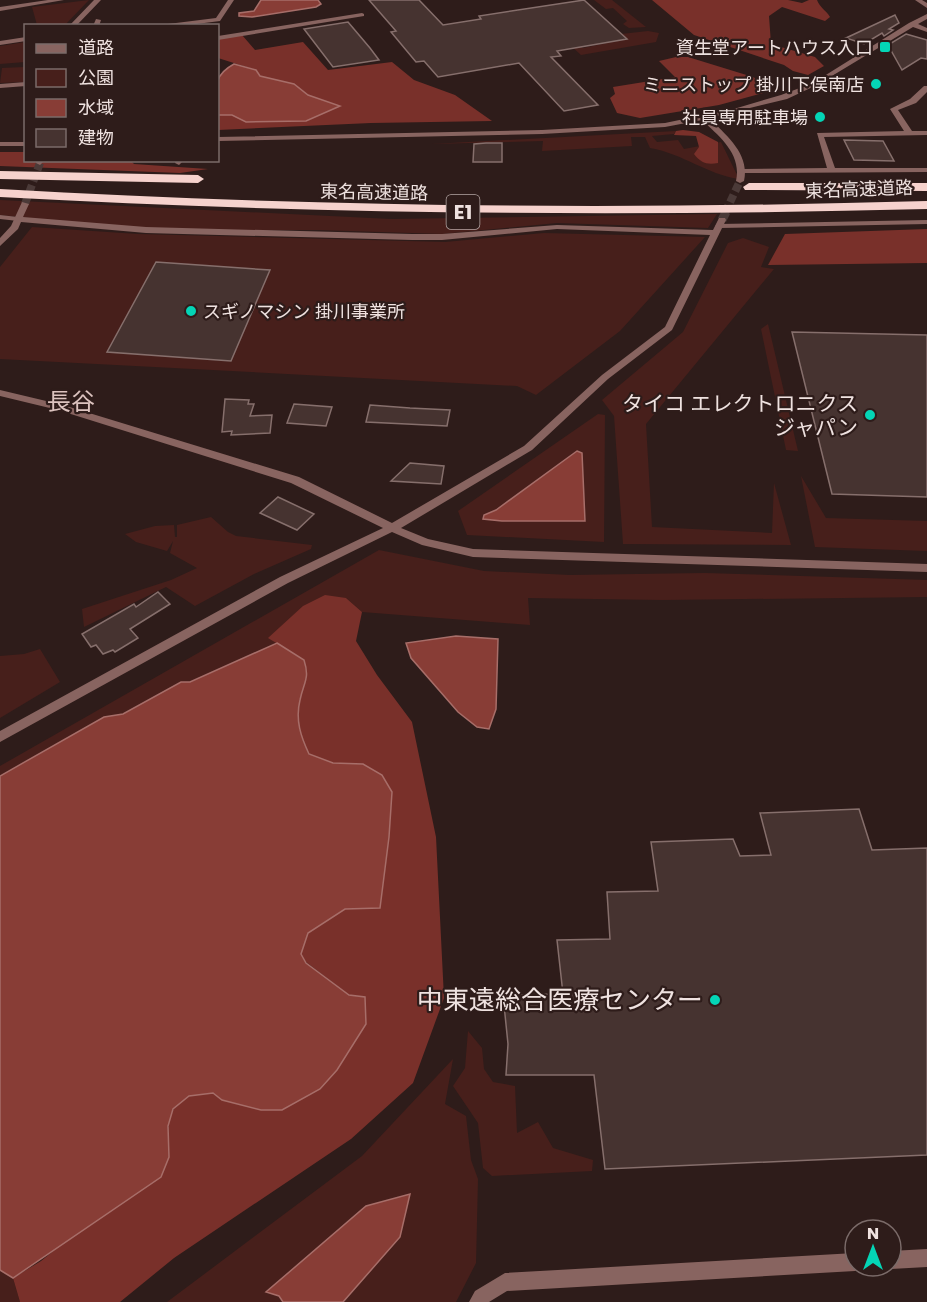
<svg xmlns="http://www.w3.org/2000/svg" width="927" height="1302" font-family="Poppins,'Noto Sans JP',sans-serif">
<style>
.green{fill:#471f1b}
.forest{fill:#79302a}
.water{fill:#883d36;stroke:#a76e69;stroke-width:1.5}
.building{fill:#463330;stroke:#866f6c;stroke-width:1.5}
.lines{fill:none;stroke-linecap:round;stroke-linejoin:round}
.minor-tunnel-far1{stroke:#4b3a38;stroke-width:8;stroke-dasharray:8 4;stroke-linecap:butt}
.minor-tunnel{stroke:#4b3a38;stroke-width:9;stroke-dasharray:9 4.5;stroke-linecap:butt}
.tertiary-tunnel{stroke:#4b3a38;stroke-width:8;stroke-dasharray:8 4;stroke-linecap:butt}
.minor{fill:#886460;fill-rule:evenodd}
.tertiary{fill:#886460;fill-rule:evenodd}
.motorway{fill:#f6d2cd;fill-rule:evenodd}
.poi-dot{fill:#04d5b6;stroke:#2e1c1a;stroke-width:2}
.labels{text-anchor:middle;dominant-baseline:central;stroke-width:4.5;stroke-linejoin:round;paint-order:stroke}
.far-poi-label{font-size:18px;fill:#efe2e0;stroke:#2e1c1a;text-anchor:end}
.far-street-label{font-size:18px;fill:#efe2e0;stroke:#2e1c1a}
.shield{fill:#2e1c1a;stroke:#b5a7a5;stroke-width:1.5}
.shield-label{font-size:20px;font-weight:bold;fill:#efe2e0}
.poi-label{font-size:21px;fill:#efe2e0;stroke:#2e1c1a;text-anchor:end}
.quarter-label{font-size:24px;fill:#dcc3bf;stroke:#2e1c1a}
.near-poi-label{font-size:26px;fill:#efe2e0;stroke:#2e1c1a;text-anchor:end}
</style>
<rect width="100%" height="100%" fill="#2e1c1a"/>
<path class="green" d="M89,0L65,25H37L32,7Z
M594,0H612L646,27L629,28L623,24L627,21L613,8L606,9Z
M558,24L583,48L626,39L621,34L648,31L659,33L656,42L581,55L549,26Z
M25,42V62L0,64V46Z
M25,67V82L0,83L2,68Z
M676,131L674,134L652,136L657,142L678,140L684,149L721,142L739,179C706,174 684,154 650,148L645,137H631L632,146L542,151L543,141L431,144Z
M0,200L391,219L717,214L708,228L557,223L442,234L318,230H148L0,215Z
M32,227L138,234L445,242L544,233L705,237L620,331L536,395L517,386L0,359V267Z
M743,238L769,247L761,267L774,269L646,424L652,527L772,533L774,483L791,545L623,544L614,416L602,400L683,332L728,243Z
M768,324L798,451L786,450L761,329Z
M598,414L605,415L604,542L467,535L458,511Z
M801,476L826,518L927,521V551L815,547Z
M211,517L228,532L236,536L312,545L311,549L254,574L195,606L166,587L84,627L82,609L171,580L197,568L170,553L173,541L167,551L136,542L125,534L155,526L174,525L175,537H177V525Z
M379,550L484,571L570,575L705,573L927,580V597L663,600L528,598L530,625L362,612L346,598L269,638L277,643L190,682H181L123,714L104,717L0,776V766Z
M40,649L60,682L0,718V656L24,654Z
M468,1031L482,1048L484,1069L493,1082L515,1086L517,1133L538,1122L553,1148L593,1160L592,1171L492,1176L483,1168L478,1123L453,1086L465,1068Z
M453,1059L445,1104L466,1116L471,1160L478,1179L476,1263L456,1302H167L362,1156Z
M0,1270L13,1278L20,1302H0Z"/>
<path class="forest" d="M652,0H788L802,3L809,0H817C820,8 826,10 830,17L825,21L782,7L769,16L771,44L815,57L824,66L808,75L793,71L784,65L694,35Z
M242,35L255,50L303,42L328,70L392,62L414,80L455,95L492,121L371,123L218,130V115H232L246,122L339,106L308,95L294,84L260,76L256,70L218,58V39Z
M676,57H688L753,77L771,87L770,91L719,105L640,118L617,113L610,98L615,94L613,87L675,77L659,61Z
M683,130L699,132L718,142V163C707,165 701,163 694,154L699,147L696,136L674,135L676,131Z
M0,152H25L26,160H130L134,164L208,169L180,173L0,166Z
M927,229V263L768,265L785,234Z
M325,595L346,598L362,612L356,641L377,675L412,722L436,837L444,998L413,1083L351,1139L174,1258L120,1302H20L13,1278L41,1261L169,1157C168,1135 164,1108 188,1096C195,1093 205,1094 213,1093L222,1100L261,1110L365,997L349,995L306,962L301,954L308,933L345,909L380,908L389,837L392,792L363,764L333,763L309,754C301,737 295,720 300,700C304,681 310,680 304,660L268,638L303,606Z"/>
<path class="water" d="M261,0H318L321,4L316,7L252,17L239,16V13L254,11Z
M234,64L256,70L260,76L294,84L308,95L340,106L306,121L246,122L232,115H218C217,91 210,77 234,64Z
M577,451L582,453L585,521H502L483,519L484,515L496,510Z
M456,636L498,639L496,709L489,729L477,727L458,712L411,658L406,643Z
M277,643L304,660C310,679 304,681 300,700C295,720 301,737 309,754L333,763L363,764L382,775L392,792L389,837L380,908L345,909L308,933L301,954L306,963L349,995L365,997L366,1024L337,1070L320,1089L282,1110H261L222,1100L213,1093L189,1096L173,1109L168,1126L169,1157L161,1177L13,1278L0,1270V776L104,717L123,714L181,682H190Z
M410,1194L400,1237L343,1302H283L279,1296L266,1292L366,1206Z"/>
<path class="building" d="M369,0H419L443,25L481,19L479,16L584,0L627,39L557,51L561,56L551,57L598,105L564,111L519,63L438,77L424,61L416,62L391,32L396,31Z
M895,15L899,23L889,29L893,30L884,36L882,33L864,44L846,38Z
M348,22L370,48L379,60L333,67L304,29Z
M906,34L927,40V59L921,58L902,70L888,45Z
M844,140L883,141L894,161L854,160Z
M486,143H502V162H473L474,144Z
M156,262L270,270L231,361L107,352Z
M792,332L927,335V497L832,494Z
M225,399L249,400L248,404H254L250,416L272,415L270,433L231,435L232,431L222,432Z
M294,404L332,407L326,426L287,423Z
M370,405L410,408L450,410L447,426L366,422Z
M410,463L444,466L441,484L391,481Z
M278,497L314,514L297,530L260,513Z
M158,592L170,604L130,629L138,638L115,652L113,650L103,654L96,645L91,647L82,634L134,604L136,607Z
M859,809L872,850L927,848V1155L605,1169L594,1075H506L508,1044L503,995L563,994L557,940L610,939L607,892L658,891L651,842L733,839L740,856L771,855L760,813Z"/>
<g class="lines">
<path class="minor-tunnel-far1" d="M725,213L740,181"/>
<path class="minor-tunnel" d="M722,220L726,212"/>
<path class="tertiary-tunnel" d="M25,204L40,163"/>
<path class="minor" d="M48,0H64L0,11V7Z
M228,0H234L220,21L181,26H152L216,18Z
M915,0H922L927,3V8Z
M362,13L364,14V16L218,40V36Z
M96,19L101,20L99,26H93Z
M26,37V41L0,45V41Z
M26,82V86L0,88V84Z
M924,86H927V92L916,103L898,110L912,131H927V135L824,137L835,168H927V172L743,173L739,171L743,169L827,168L817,133L904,131L890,109L910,99Z
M176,160H184L179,165L175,163Z
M0,215L18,217L22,219L18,221L0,219Z
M927,220V224L719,228L715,226L719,224Z"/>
<path class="tertiary" d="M94,0H101L76,26H69Z
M927,14V19L918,24L927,28V32L913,27L817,85L787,99L709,118C727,136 750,154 744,181L740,183L736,181C742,154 720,137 702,120L665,127L542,134L218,141V137L542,130L665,123L737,108L781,95L813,83L909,23Z
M0,142H26V146H0Z
M37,160H45L40,165L36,163Z
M22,202L29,204L23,217L146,227L412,234H442L557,225L713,230L719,218H725L726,220L672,330L608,379L532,450L401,528L428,539L473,549L927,564V572L473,557L422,545L392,532L288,583L0,742V731L280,577L383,528L291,483L58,410L0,396V390L63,405L299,477L392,523L524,446L602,375L665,327L710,235L557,229L442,240H412L146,233L21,222L18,229L0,246V238L11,226Z
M927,1249V1267L891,1269L885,1266H891V1251Z
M855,1253V1266H862L855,1271L507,1291L489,1302H469L475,1291L505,1273Z"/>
<path class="motorway" d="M0,171L198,175L204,179L198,183L0,179Z
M749,183H927V191L745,190L743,187Z
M0,189C309,207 618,210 927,201V209C618,217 309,214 0,197Z"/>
</g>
<g class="poi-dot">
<rect x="879" y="41" width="12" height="12" rx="3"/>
<circle cx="876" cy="84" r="6"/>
<circle cx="820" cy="117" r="6"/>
<circle cx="191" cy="311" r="6"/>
<circle cx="870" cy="415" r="6"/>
<circle cx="715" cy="1000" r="6"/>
</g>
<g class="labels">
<g class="far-poi-label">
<text x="873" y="47">資生堂アートハウス入口</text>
<text x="864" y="84">ミニストップ 掛川下俣南店</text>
<text x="808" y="117">社員専用駐車場</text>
<text x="203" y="311" text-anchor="start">スギノマシン 掛川事業所</text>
</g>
<g class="far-street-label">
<text transform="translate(859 189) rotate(-2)">東名高速道路</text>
<text transform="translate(374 192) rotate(1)">東名高速道路</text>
</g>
<rect class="shield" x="446.5" y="195" width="33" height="34" rx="4.5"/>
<g class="shield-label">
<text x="463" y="212">E1</text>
</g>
<g class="poi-label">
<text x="858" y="403">タイコ エレクトロニクス<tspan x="858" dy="24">ジャパン</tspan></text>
</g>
<g class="quarter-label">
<text x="71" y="401">長谷</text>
</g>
<g class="near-poi-label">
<text x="703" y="1000">中東遠総合医療センター</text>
</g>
</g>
<rect x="24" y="24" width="195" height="138" fill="#2e1c1a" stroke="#7b6b69" stroke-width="1.5"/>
<rect x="36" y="44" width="30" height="9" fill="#886460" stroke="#7b6b69" stroke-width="1.5"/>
<text x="78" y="54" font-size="18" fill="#efe2e0">道路</text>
<rect x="36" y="69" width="30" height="18" fill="#471f1b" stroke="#7b6b69" stroke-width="1.5"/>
<text x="78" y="84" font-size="18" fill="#efe2e0">公園</text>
<rect x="36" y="99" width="30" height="18" fill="#883d36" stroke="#7b6b69" stroke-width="1.5"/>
<text x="78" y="114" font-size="18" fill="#efe2e0">水域</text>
<rect x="36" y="129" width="30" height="18" fill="#463330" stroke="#7b6b69" stroke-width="1.5"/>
<text x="78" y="144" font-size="18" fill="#efe2e0">建物</text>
<g transform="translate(873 1248)"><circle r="28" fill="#2e1c1a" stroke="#7b6b69" stroke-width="1.5"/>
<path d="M0-4.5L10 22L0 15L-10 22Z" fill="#04d5b6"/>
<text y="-9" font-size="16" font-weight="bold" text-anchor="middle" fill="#efe2e0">N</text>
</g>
</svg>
